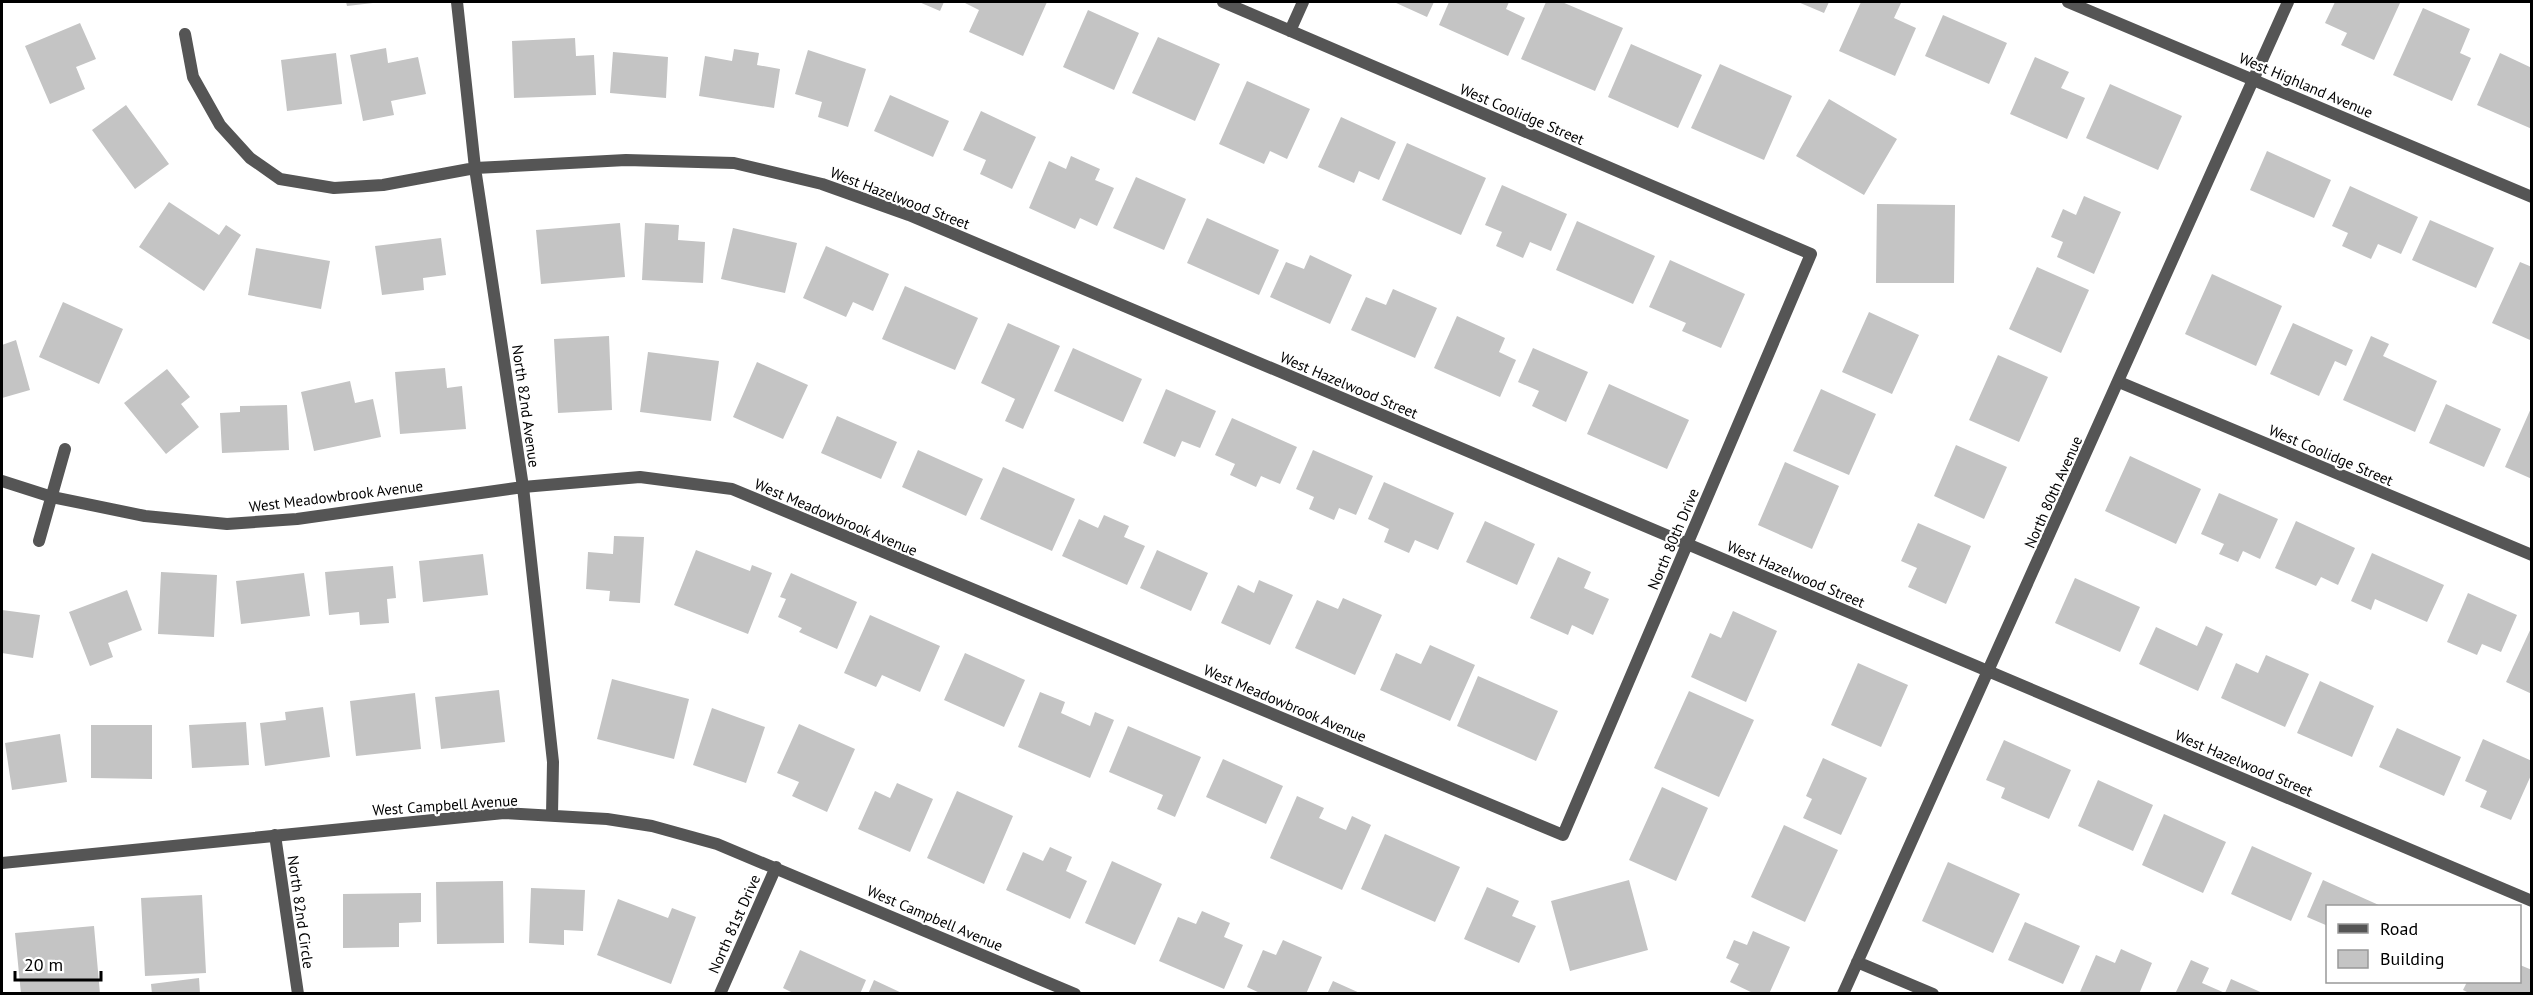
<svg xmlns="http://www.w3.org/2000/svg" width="2533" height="995" font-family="'PT Sans',sans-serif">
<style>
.building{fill:#c4c4c4}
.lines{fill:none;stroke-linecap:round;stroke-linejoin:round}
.street{stroke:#555;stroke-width:12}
.labels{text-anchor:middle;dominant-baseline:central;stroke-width:4.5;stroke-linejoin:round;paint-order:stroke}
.street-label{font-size:15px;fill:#000;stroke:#fff}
</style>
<rect width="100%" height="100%" fill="#fff"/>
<path class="building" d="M346,2H373V3L347,6Z
M919,2H944L940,11Z
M966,2H1047L1023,56L969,32L979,10L965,3Z
M1394,2H1434L1427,17Z
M1449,2H1509L1506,9L1525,18L1508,56L1439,25Z
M1546,2H1562L1623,28L1595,91L1521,59Z
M1798,2H1829L1824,13Z
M1861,2L1901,3L1894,18L1916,28L1895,76L1839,51Z
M2335,2L2400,3L2374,60L2341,45L2347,33L2325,23Z
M2423,8L2470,29L2460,53L2471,58L2452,101L2393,75Z
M1088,10L1139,33L1114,90L1063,67Z
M1943,15L2007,43L1989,84L1925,56Z
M80,23L96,59L76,67L85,89L50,104L25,46Z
M1158,37L1220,64L1195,121L1132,93Z
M575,38L576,56L594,55L596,95L514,98L512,41Z
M1631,44L1702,75L1678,128L1608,97Z
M386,48L388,63L418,57L426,94L391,101L394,115L363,121L350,55Z
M734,49L759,53L757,65L780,69L774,108L699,96L705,56L732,61Z
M808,50L866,69L848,127L818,117L822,102L795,94Z
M613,52L668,57L666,98L610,93Z
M336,53L342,104L287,111L281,60Z
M2500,53L2532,68V129L2477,105Z
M2035,57L2069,72L2061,88L2085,98L2067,139L2010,114Z
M1720,64L1792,96L1764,160L1691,128Z
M1247,81L1310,109L1287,159L1270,151L1264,164L1219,144Z
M2110,84L2182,116L2158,170L2086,138Z
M890,95L949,121L933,157L874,131Z
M1829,99L1897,139L1864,195L1796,156Z
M126,105L169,164L135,189L92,130Z
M981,111L1036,137L1012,189L980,174L986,160L963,150Z
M1341,117L1396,142L1379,180L1359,171L1354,183L1318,167Z
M1407,143L1486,178L1461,235L1382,200Z
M2267,151L2331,180L2314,218L2250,190Z
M1071,156L1100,169L1095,180L1114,188L1097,226L1080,218L1075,229L1029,208L1049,161L1066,169Z
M1136,177L1186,199L1164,250L1113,228Z
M1502,185L1567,214L1551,251L1530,242L1523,258L1496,246L1502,232L1485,225Z
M2350,186L2418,217L2401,254L2378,244L2371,259L2342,246L2348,233L2332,226Z
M2084,196L2121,212L2094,274L2057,257L2063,242L2051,237L2063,209L2076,215Z
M169,202L219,235L226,225L241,235L204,291L139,247Z
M1877,204L1955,205L1954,283H1876Z
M1207,218L1279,250L1259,295L1187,263Z
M2430,220L2494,248L2476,288L2412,260Z
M1577,221L1655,256L1633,304L1556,270Z
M620,223L625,277L541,284L536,230Z
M645,223L679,225L678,240L705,242L703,283L642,280Z
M733,228L797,243L785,293L721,279Z
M441,238L446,275L423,278L424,290L382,295L375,246Z
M826,246L889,274L873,311L853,302L846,317L803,298Z
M256,248L330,261L321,309L248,295Z
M1310,255L1352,275L1330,324L1270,297L1286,262L1304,269Z
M1670,260L1745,294L1721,348L1682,331L1686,323L1649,307Z
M2520,262L2532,267L2530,340L2492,323Z
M2037,267L2089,290L2061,353L2009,329Z
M2212,274L2282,306L2256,366L2185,334Z
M905,286L978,318L955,370L882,339Z
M1393,289L1437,308L1415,358L1351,330L1366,297L1386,305Z
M63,302L123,329L99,384L39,357Z
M1869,312L1919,335L1892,394L1842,372Z
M1457,316L1505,338L1499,352L1516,360L1500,397L1434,368Z
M1008,323L1060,346L1023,429L1005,421L1015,399L981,383Z
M2293,323L2353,350L2346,366L2335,361L2319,396L2270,374Z
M609,336L612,410L558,413L554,339Z
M2371,336L2389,344L2383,356L2437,381L2415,432L2343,400Z
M16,340L30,390L2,398V345Z
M1073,348L1142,379L1123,422L1054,391Z
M1533,348L1588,372L1566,422L1532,406L1539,391L1518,382Z
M648,352L719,361L711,421L640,412Z
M1998,355L2048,377L2019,442L1969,420Z
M757,362L808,385L783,439L733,417Z
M445,368L447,388L462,386L466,429L400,434L395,372Z
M167,369L190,397L181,404L199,427L166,454L124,403Z
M350,381L355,403L373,399L381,437L314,451L301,392Z
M1609,384L1689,420L1667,469L1587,434Z
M1166,389L1216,411L1200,448L1182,441L1175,457L1143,443Z
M1821,389L1876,414L1849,475L1793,451Z
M2446,404L2501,429L2484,467L2429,443Z
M287,405L289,450L222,453L220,413L240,412V406Z
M2532,406V479L2505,467Z
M837,416L897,442L881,479L821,453Z
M1232,418L1297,447L1280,484L1261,476L1256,487L1230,475L1235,464L1215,455Z
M1956,445L2007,467L1984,519L1934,496Z
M918,450L983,479L966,516L902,487Z
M1313,450L1373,476L1356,515L1339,508L1334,520L1309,509L1314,497L1296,489Z
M2130,456L2201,489L2176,544L2105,511Z
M1785,462L1839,486L1812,549L1758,525Z
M1003,467L1075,499L1052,551L980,519Z
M1384,482L1454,513L1438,550L1415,540L1409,553L1384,542L1389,529L1368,519Z
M2219,493L2278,519L2260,559L2243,551L2238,562L2219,554L2224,544L2201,534Z
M1104,515L1129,526L1124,537L1145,546L1127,585L1062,556L1079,519L1098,528Z
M1485,521L1535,544L1517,585L1466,562Z
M2296,521L2355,548L2338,585L2321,577L2316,586L2275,568Z
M1918,523L1971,546L1946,604L1908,587L1917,568L1901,561Z
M614,536L644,537L640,603L609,601L610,591L586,589L588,552L613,554Z
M696,550L750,571L752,565L772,573L748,634L674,605Z
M1157,550L1208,573L1191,611L1140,588Z
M2372,553L2444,585L2427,622L2375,599L2371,610L2351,601Z
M483,554L488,595L423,602L419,561Z
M1558,557L1591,572L1584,588L1609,599L1593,635L1572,625L1568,635L1530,618Z
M393,566L396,598L387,599L389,623L360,625L359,612L329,615L325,572Z
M161,572L217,575L214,637L158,634Z
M304,573L310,616L241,624L236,581Z
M791,573L857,602L837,649L799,632L802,628L778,617L786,599L780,597Z
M2075,578L2140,607L2120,652L2055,623Z
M1259,580L1293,595L1270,645L1221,623L1238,585L1254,593Z
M127,590L142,630L108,643L113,657L90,666L69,612Z
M2468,593L2517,615L2501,652L2482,644L2477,655L2447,642Z
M1343,598L1382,615L1355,675L1295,648L1317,600L1338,609Z
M2,610L40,615L33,658L2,653Z
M1733,611L1777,631L1746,702L1691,677L1710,633L1721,638Z
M870,615L940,646L920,692L882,675L876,687L844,673Z
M2206,626L2223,634L2198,691L2139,664L2156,627L2197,646Z
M2532,626V694L2506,682Z
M1430,645L1475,665L1450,721L1380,690L1396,653L1421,664Z
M965,653L1025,680L1004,727L944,700Z
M2266,655L2309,674L2285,727L2221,698L2236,663L2258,673Z
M1858,663L1908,685L1881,747L1831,725Z
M1478,676L1558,711L1536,761L1457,726Z
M612,679L689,699L674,759L597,739Z
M2320,681L2374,706L2352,757L2297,733Z
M499,690L505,742L441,749L435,697Z
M1689,691L1754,720L1719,797L1654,768Z
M1040,692L1065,702L1061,713L1090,726L1095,712L1114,720L1090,778L1018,747Z
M415,693L421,749L356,756L350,701Z
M323,707L330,757L265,766L260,723L286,720L285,712Z
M712,708L765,727L746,783L693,765Z
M246,722L249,765L192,768L189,725Z
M799,724L855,749L827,812L792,796L799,782L777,773Z
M91,725H152V779L91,778Z
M1128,726L1201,757L1175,817L1157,809L1163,795L1109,772Z
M2397,728L2461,757L2444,796L2379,767Z
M60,734L67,782L12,790L5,743Z
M2483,739L2532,761V773L2511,820L2480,807L2487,791L2465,781Z
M2004,740L2071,770L2049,819L2001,798L2005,788L1986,780Z
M1823,758L1867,778L1841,835L1803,818L1812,799L1806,796Z
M1223,759L1283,786L1266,824L1206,797Z
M2098,780L2153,805L2133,851L2078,826Z
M897,783L933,799L910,852L858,829L875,791L890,798Z
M1662,787L1708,808L1676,881L1629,860Z
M957,791L1013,816L984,884L927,858Z
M1297,796L1324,808L1319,818L1346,830L1352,816L1371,825L1342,890L1270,858Z
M2164,814L2226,842L2203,893L2142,865Z
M1784,825L1838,850L1805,922L1751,897Z
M1385,834L1460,867L1435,922L1361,889Z
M2252,846L2312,873L2291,921L2231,894Z
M1050,847L1072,857L1066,871L1087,881L1070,919L1006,890L1023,852L1043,861Z
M1112,861L1162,884L1135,945L1085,923Z
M1948,862L2020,894L1993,953L1922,921Z
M1629,880L1648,950L1570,971L1551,901Z
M2323,880L2381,906H2328V926L2307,917Z
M503,881L504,943L437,944L436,882Z
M1487,887L1519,901L1512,916L1536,926L1519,963L1464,939Z
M531,888L585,890L583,931L564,930V945L529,943Z
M421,893V922L399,923V947L343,948V894Z
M202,895L206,973L145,976L141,898Z
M618,899L668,918L672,908L696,917L671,984L597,955Z
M1202,911L1230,923L1224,937L1243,945L1224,989L1159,961L1178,917L1196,924Z
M2025,922L2080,946L2063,984L2008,960Z
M94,926L100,994H21L15,933Z
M1753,931L1790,947L1769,994H1755L1730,982L1739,964L1726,958L1734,940L1747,945Z
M1283,940L1322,957L1306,994H1262L1247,987L1263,950L1276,955Z
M2121,949L2152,963L2139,994L2080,992L2096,955L2115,963Z
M800,950L866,980L860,994H795L783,988Z
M2191,960L2209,968L2202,983L2225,993L2231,979L2265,994H2175Z
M2520,965L2532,970V994H2471L2463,990L2467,982H2520Z
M199,978L200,994H152L151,984Z
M874,980L904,994H868Z
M1333,981L1362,994H1327Z"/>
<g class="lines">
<path class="street" d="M457,2L475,168L523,487L553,762L552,815
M2068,2L2532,197
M1290,31L1303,2
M185,34L193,77L220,125L250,158L280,179L334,188L383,185L475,168L626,160L734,163L822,184L909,215L2532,901
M2119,382L2532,555
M2,481L52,497L145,516L227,524L297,519L523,487L640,477L732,489L1563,835L1811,254L1223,2
M39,541L65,449
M275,835L298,994
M2,863L504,813L607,819L652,826L717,844L1075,994
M1857,962L1933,994
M720,994L776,867
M1843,994L2288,2"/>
</g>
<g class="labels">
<g class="street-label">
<text transform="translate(2306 85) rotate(23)">West Highland Avenue</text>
<text transform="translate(1522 114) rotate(23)">West Coolidge Street</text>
<text transform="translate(900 198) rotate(21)">West Hazelwood Street</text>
<text transform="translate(1349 385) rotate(23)">West Hazelwood Street</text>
<text transform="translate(526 406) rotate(82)">North 82nd Avenue</text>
<text transform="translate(2331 455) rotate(23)">West Coolidge Street</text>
<text transform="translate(2053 492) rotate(-66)">North 80th Avenue</text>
<text transform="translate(336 496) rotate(-7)">West Meadowbrook Avenue</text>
<text transform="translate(836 517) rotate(23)">West Meadowbrook Avenue</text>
<text transform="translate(1673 539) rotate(-67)">North 80th Drive</text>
<text transform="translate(1796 574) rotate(23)">West Hazelwood Street</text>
<text transform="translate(1285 703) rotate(23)">West Meadowbrook Avenue</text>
<text transform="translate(2244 763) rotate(23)">West Hazelwood Street</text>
<text transform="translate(445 805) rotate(-4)">West Campbell Avenue</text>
<text transform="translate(301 912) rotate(82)">North 82nd Circle</text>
<text transform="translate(935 918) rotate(23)">West Campbell Avenue</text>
<text transform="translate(734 924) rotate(-66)">North 81st Drive</text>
</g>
</g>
<rect width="2533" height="995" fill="none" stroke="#000000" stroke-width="6"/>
<rect x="2326" y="905" width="195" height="78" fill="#ffffff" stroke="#999999" stroke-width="1.5"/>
<rect x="2338" y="924" width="30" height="9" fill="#555555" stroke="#999999" stroke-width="1.5"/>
<text x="2380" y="935" font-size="18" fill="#000000">Road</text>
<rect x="2338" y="950" width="30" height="18" fill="#c4c4c4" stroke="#999999" stroke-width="1.5"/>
<text x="2380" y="965" font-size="18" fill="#000000">Building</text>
<path d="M15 971v9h86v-9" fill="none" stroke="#000000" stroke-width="3"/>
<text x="24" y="971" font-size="18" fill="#000000" stroke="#ffffff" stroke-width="4.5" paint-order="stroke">20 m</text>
</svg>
